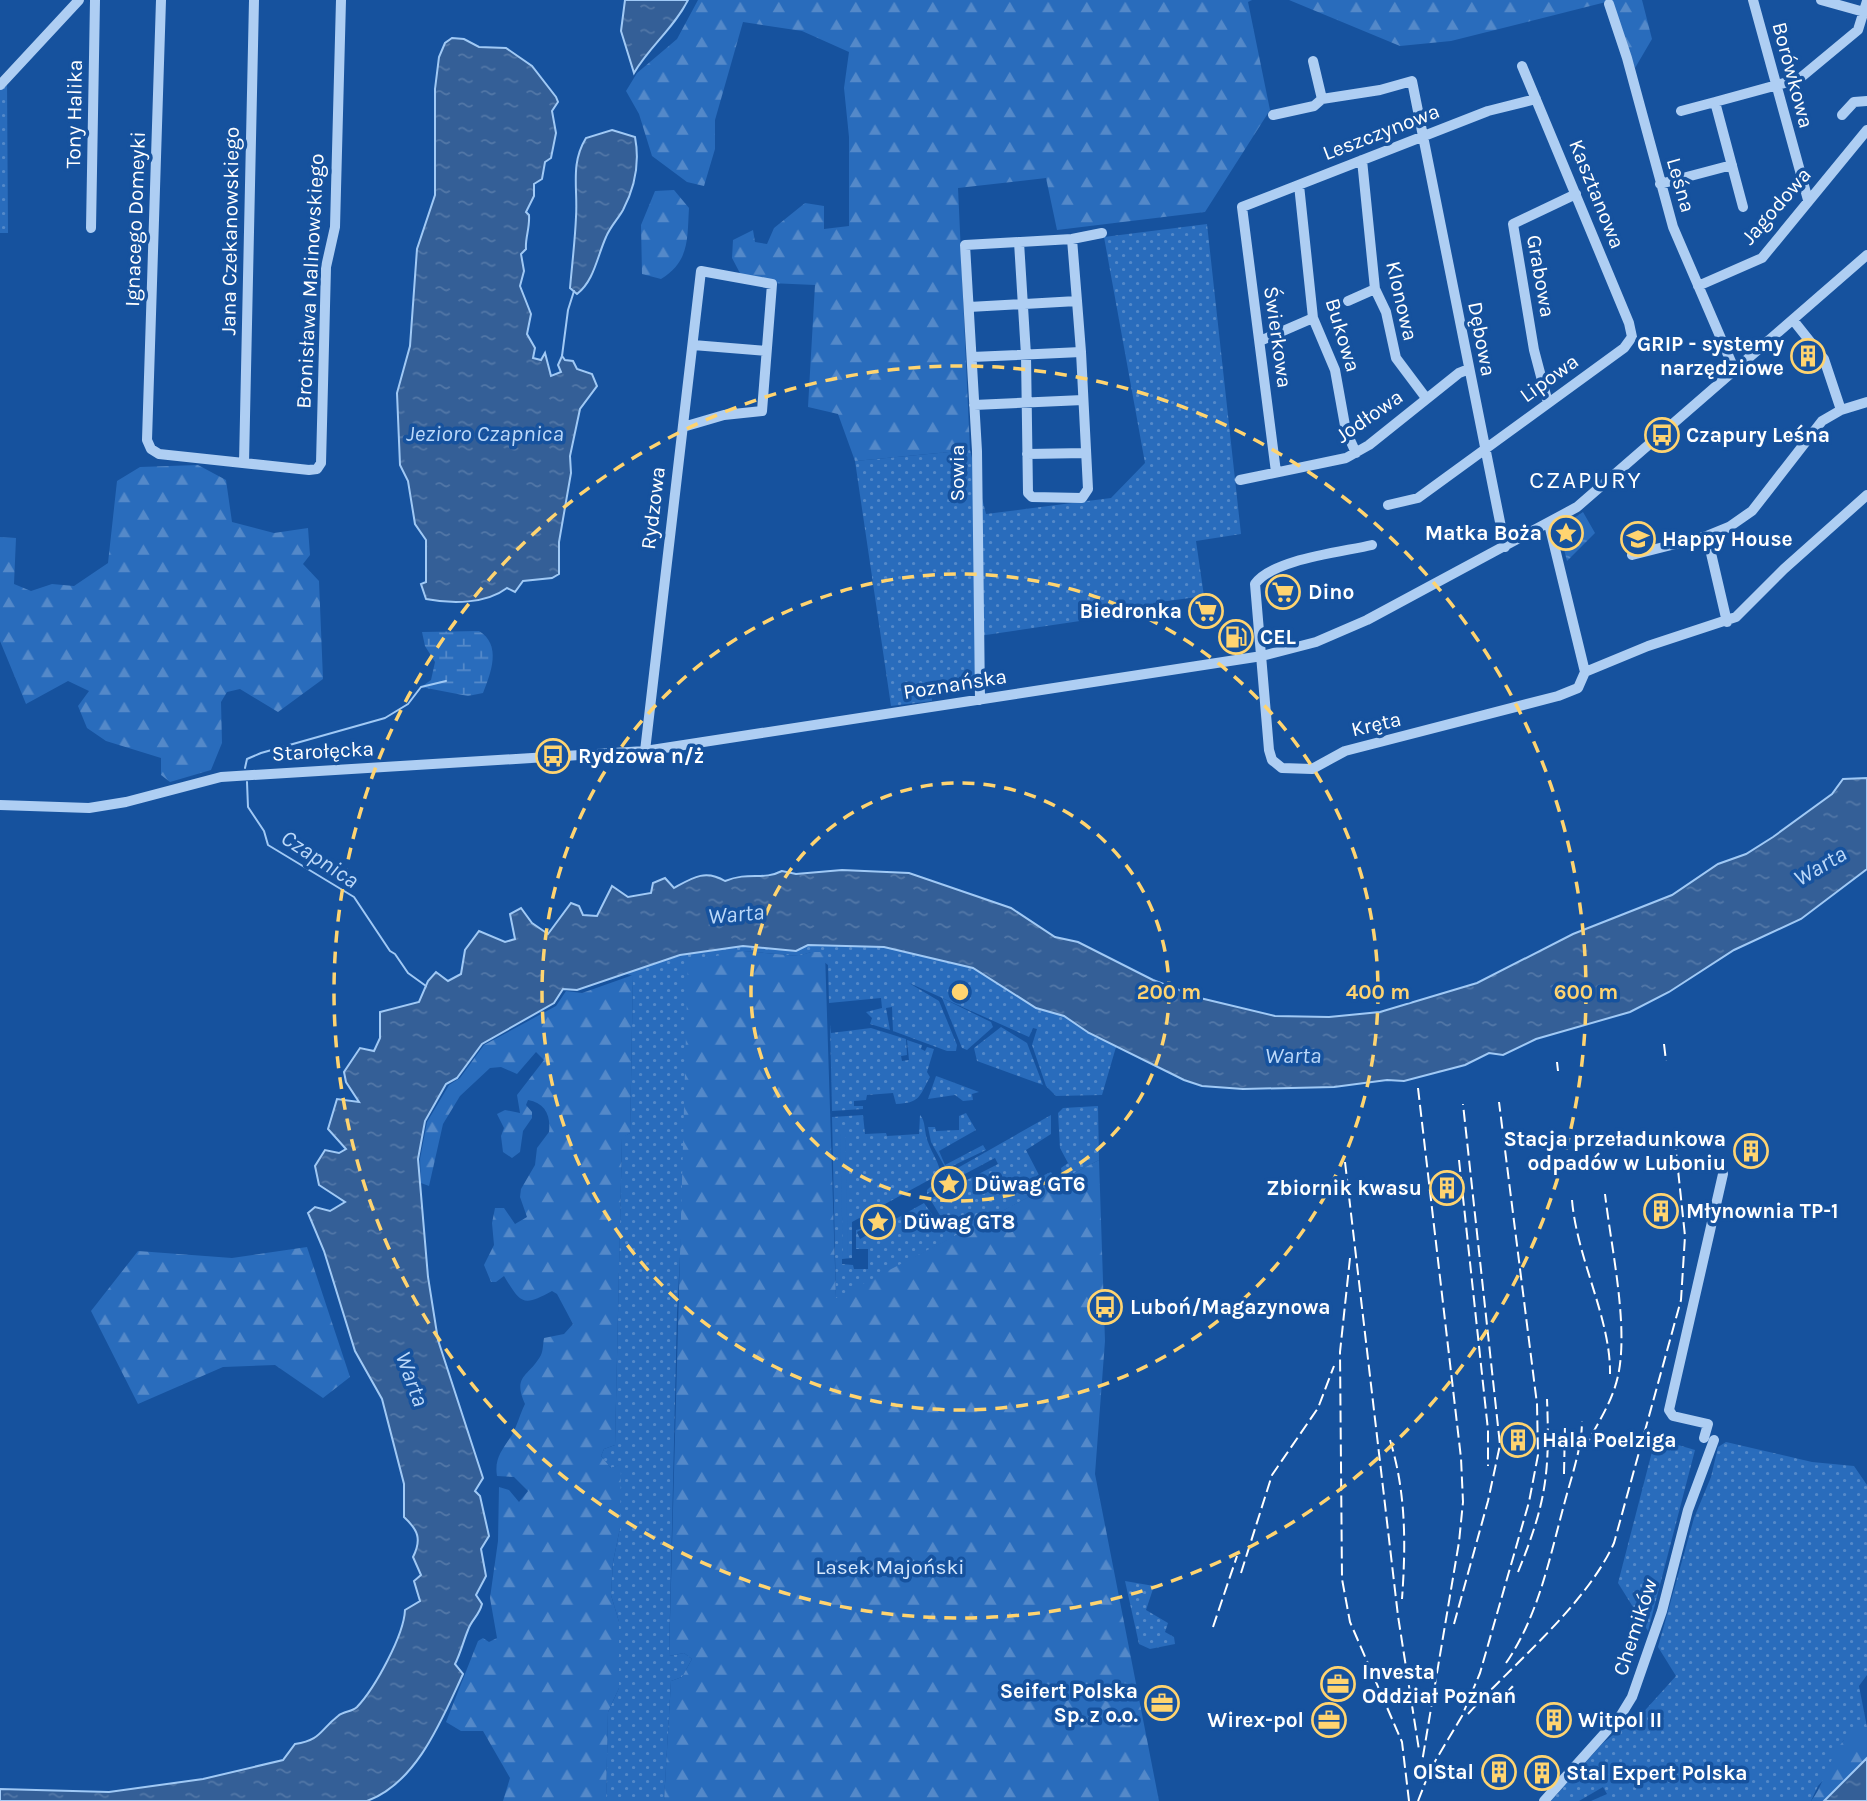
<svg xmlns="http://www.w3.org/2000/svg" width="1867" height="1801" font-family="Karla,sans-serif">
<style>
.grass{fill:url(#grass-dots)}
.forest{fill:url(#forest-firs)}
.wetland{fill:url(#wetland-marsh)}
.park{fill:url(#park-crowns)}
.pitch{fill:#296cbc}
.water{fill:url(#water-ripples);stroke:#a0c9f5;stroke-width:2}
.lines{fill:none;stroke-linecap:round;stroke-linejoin:round}
.stream{stroke:#a0c9f5;stroke-width:2}
.minor{stroke:#aecef3;stroke-width:10}
.rail{stroke:#fff;stroke-width:2;stroke-dasharray:12 5;stroke-linecap:butt}
.ring{fill:none;stroke:#ffd470;stroke-width:3.5;stroke-dasharray:12 9}
.labels{text-anchor:middle;dominant-baseline:central;stroke-width:7;stroke-linejoin:round;paint-order:stroke}
.street-label{font-size:21px;fill:#fff;stroke:#16529e}
.poi-label{font-size:21px;font-weight:bold;fill:#fff;stroke:#16529e;text-anchor:start}
.park-label{font-size:21px;fill:#d6e8fd;stroke:#16529e}
.water-label{font-size:23px;font-style:italic;fill:#bbd8f9;stroke:#16529e}
.quarter-label{font-size:24px;letter-spacing:2px;fill:#fff;stroke:#16529e}
.centre{fill:#ffd470;stroke:#16529e;stroke-width:3.5}
.ring-label{font-size:21px;text-anchor:middle;font-weight:bold;fill:#ffd470;stroke:#16529e;stroke-width:7;stroke-linejoin:round;paint-order:stroke}
</style>
<defs>
<pattern id="grass-dots" width="8" height="8" patternUnits="userSpaceOnUse" patternTransform="scale(1.75)"><rect width="8" height="8" fill="#296cbc"/><path d="M2 2h.1M6 6h.1" fill="none" stroke="#5489c9" stroke-width="1.8" stroke-linecap="round"/></pattern>
<pattern id="forest-firs" width="22" height="20" patternUnits="userSpaceOnUse" patternTransform="scale(1.75)"><rect width="22" height="20" fill="#296cbc"/><path d="M5 1l3.5 6h-7zM16 11l3.5 6h-7z" fill="#5489c9"/></pattern>
<pattern id="wetland-marsh" width="20" height="14" patternUnits="userSpaceOnUse" patternTransform="scale(1.75)"><rect width="20" height="14" fill="#296cbc"/><path d="M1 5h8M5 5V1M11 12h8M15 12V8" fill="none" stroke="#5489c9"/></pattern>
<pattern id="park-crowns" width="20" height="18" patternUnits="userSpaceOnUse" patternTransform="scale(1.75)"><rect width="20" height="18" fill="#296cbc"/><path d="M2 6a3 3 0 1 1 6 0M12 15a3 3 0 1 1 6 0" fill="none" stroke="#5489c9"/></pattern>
<pattern id="water-ripples" width="26" height="14" patternUnits="userSpaceOnUse" patternTransform="scale(1.75)"><rect width="26" height="14" fill="#345f97"/><path d="M2 4q2-2 4 0t4 0M15 11q2-2 4 0t4 0" fill="none" stroke="#5277a7"/></pattern>
</defs>
<rect width="100%" height="100%" fill="#16529e"/>
<path class="grass" d="M7,80L8,233H0V89Z
M1207,224L1241,534L1196,541L1204,596L1153,603L1154,610L979,636L980,680L931,686L932,701L891,706L855,461L970,450L986,514L1111,498L1145,463L1104,237Z
M808,945L884,947L973,968L1036,1008L1064,1016L1116,1047L1102,1095L1056,1096L1046,1086L1032,1045L1037,1029L1033,1028L1029,1037L909,983L939,1001L957,1045L956,1051H947L893,1031L892,1007L886,1008L890,1030L870,1024L872,1018L866,1012L882,1008L881,998L829,1003L828,965L811,952L799,956L744,951L685,1163L677,1313L669,1656L684,1653L692,1659L682,1677L671,1681L664,1801H606L608,1712L619,1688V1622L611,1595L613,1562L620,1528V1465L611,1468L601,1456L604,1449L615,1445L622,1137L630,1133L633,976L626,974C664,961 703,946 744,946C766,945 787,956 808,945Z
M942,998L991,1022L993,1027L967,1050L962,1048Z
M830,1025L831,1033L871,1028L906,1039L907,1055L901,1056L902,1061L909,1060L907,1040L922,1045L921,1049L925,1051L927,1047L934,1049L927,1072L930,1077C919,1097 920,1103 896,1104L893,1093L867,1095L866,1100L854,1101V1106H863V1109L832,1111Z
M1001,1027L1027,1043L1043,1085L977,1061L974,1048Z
M936,1076L939,1077L979,1092L972,1094L973,1100L963,1101L955,1095L928,1099Z
M1098,1106L1099,1160L836,1299L832,1117L863,1115L865,1134L886,1133L887,1136L919,1134L920,1115C926,1121 924,1133 928,1142C932,1154 940,1163 940,1174L852,1222V1258L842,1259V1264L853,1265L854,1269H868V1249H856V1230L864,1228L857,1232L860,1239L924,1203L933,1216L927,1219L930,1224L932,1223L938,1232L947,1227L930,1199L998,1164L995,1158L927,1194V1190L940,1178L1051,1115V1134L1026,1150L1040,1177L1051,1172L1054,1177L1062,1173L1061,1168L1068,1163L1060,1148L1058,1113L1063,1108Z
M966,1113L976,1130L939,1151L945,1165L983,1145L986,1150L946,1169L931,1142L928,1127H935L936,1131L959,1130V1116Z
M1668,1442L1695,1450L1648,1631L1618,1583L1654,1444L1666,1447Z
M1726,1442L1812,1462L1854,1466L1867,1485V1675L1859,1686L1867,1727L1843,1741L1830,1764L1828,1775L1818,1786L1811,1801H1591L1607,1794L1603,1787L1579,1801H1551L1603,1743L1627,1724L1630,1727L1676,1676L1658,1647L1694,1518L1711,1477L1718,1447Z
M1125,1581L1154,1586L1146,1610L1168,1623L1165,1632L1174,1637L1175,1644L1150,1649L1139,1644Z"/>
<path class="forest" d="M698,0H1252L1248,2L1270,110L1205,212L1057,230L1046,178L958,188L970,450L855,461L838,414L808,407L815,285L770,283L742,277L732,258L733,240L753,230L755,242L767,244L774,228L805,203L824,206V229L849,226V137L844,88L849,52L802,31L743,22L715,120V149L704,186L687,182L652,156L639,114L626,91L637,73L677,39Z
M1289,0H1642L1652,39L1635,68L1610,1L1451,41L1400,46Z
M674,190L689,208C687,239 690,261 661,279L642,274L641,225L655,191Z
M198,465L226,480L232,522L274,533L308,528L310,555L303,564L319,581L323,679L278,712L240,689L227,692L221,702L222,743L211,770L170,782L161,775V758L106,741L87,728L78,706L89,691L68,681L26,704L0,641V537L16,538L14,584L31,591L52,584L74,586L108,563L117,481L140,467Z
M744,951L798,956L811,952H825L836,1298L1099,1160L1105,1341L1095,1474L1159,1801H664L671,1681L682,1677L692,1659L684,1653L669,1656L688,961Z
M633,975L630,1133L622,1138L615,1445L604,1449L601,1456L611,1468L621,1464L620,1528L613,1562L611,1595L619,1622V1688L608,1712L606,1801H503L510,1778L483,1731H461L446,1722L478,1641L483,1638L489,1642L497,1638L490,1598L498,1541L499,1487L509,1490L519,1502L528,1491L514,1477L497,1476C494,1458 503,1449 512,1435C517,1426 520,1414 525,1404C512,1375 529,1377 541,1355C543,1351 543,1344 544,1338L564,1334L573,1324L557,1294L552,1291C523,1307 521,1304 504,1276L496,1282H491L484,1265L494,1245L492,1223L495,1208H504L515,1224L527,1217L520,1197L521,1189L535,1165L537,1148L549,1132C551,1115 545,1103 528,1100L526,1105L532,1112V1118L523,1131L520,1152L512,1158L503,1152L501,1136L504,1128L497,1114L505,1110L520,1113L517,1095L544,1060L536,1052L517,1074L501,1067L490,1068L460,1096L443,1124L429,1186L421,1183L420,1159L427,1122L449,1085L460,1078L484,1045L556,1006L566,991L582,993Z
M307,1247L350,1377L323,1398L275,1365L223,1367L138,1404L91,1311L138,1251L232,1258Z
M1867,1727V1758L1824,1801H1811C1829,1779 1832,1733 1867,1727Z"/>
<path class="wetland" d="M479,631C502,645 491,673 483,693L468,696L421,687L431,680L435,662L425,646L422,632Z"/>
<path class="park" d="M1583,512L1595,533L1567,561L1562,542L1572,531L1565,524Z"/>
<path class="pitch" d="M840,1133H845L848,1258H843Z"/>
<path class="water" d="M625,0H688C674,28 650,46 634,73L621,31Z
M452,38L464,39L479,47L506,48L532,66L556,97L558,102L552,111L556,133L551,158L545,162L542,179L534,184V196L526,212L529,215C530,228 525,238 526,249L521,254L524,271L520,286L531,314L527,334L535,348L533,358L541,360L545,353L551,376L561,372L558,365L562,356L565,360L573,361L577,369L592,374L597,386L580,409L570,456L571,473L559,542V574L552,578L523,581L515,592L507,588C486,604 452,604 426,599L421,584L426,582V540L415,524L408,481L400,465L397,393L410,346L417,249L435,195V89L439,57L445,43Z
M612,130L635,137C640,163 635,187 623,210C618,219 610,227 606,237C597,257 594,281 577,294L570,288C572,265 575,241 576,217C578,188 570,164 586,138Z
M1867,778V869L1801,919L1734,950L1669,992L1630,1012L1536,1039L1503,1055L1489,1053L1465,1065L1404,1081L1387,1080L1334,1087L1243,1089L1202,1086L1184,1080L1089,1033L1064,1016L1036,1008L973,968L884,947L808,945L796,951L743,946L680,955L577,990L563,989L554,1003L482,1044L457,1078L446,1084L425,1121L418,1159L428,1277L438,1340L483,1478L475,1491L480,1496L489,1536L481,1549L486,1576L476,1595L482,1604C479,1616 471,1620 468,1630C463,1642 461,1652 455,1664L463,1674C442,1719 417,1783 367,1801H0V1789L109,1792L203,1779L283,1760L295,1744C321,1740 319,1731 338,1716C344,1711 352,1712 357,1707C375,1688 404,1635 405,1610L420,1601L414,1581L421,1575L413,1557C422,1539 418,1530 404,1517V1484L382,1399L355,1351L324,1251L308,1213L315,1207L330,1211L345,1202L319,1185L315,1166L325,1150L339,1153L346,1149L328,1129L337,1099L359,1102L346,1082L344,1072L360,1048L374,1051L380,1038V1012L419,1002L428,981L436,972L448,981L461,974L465,950L479,931L505,942L515,939L510,914L521,908L532,923L548,934L571,903L579,906L583,915L597,916L612,886L628,897L651,893L653,883L665,878L674,888C692,878 705,869 725,881C750,871 762,881 782,871L796,874L842,870L909,873L1011,908L1055,937L1078,942L1153,980L1200,998L1275,1016L1329,1017L1380,1012L1477,983L1573,934L1672,895L1718,864L1746,854L1773,837L1832,794L1843,779Z
M1867,1758V1801H1824Z"/>
<g class="lines">
<path class="stream" d="M562,356L568,310L574,291
M245,768L247,759L261,753L385,718L408,704L421,687L446,681
M247,782L248,807L264,831L268,845L354,897L390,951L395,954L408,973L426,986"/>
<path class="minor" d="M161,0L147,440L151,449L159,454L309,470L317,469L321,463L326,267L335,227L341,0
M1753,0L1808,200
M1821,0L1864,12
M1609,4L1627,58L1673,227L1735,371
M1313,61L1322,99L1380,90L1412,81L1505,547
M0,85L79,0
M1715,102L1799,79L1858,30L1867,1
M1681,111L1715,102L1743,207
M1273,115L1314,106L1322,99
M1842,115L1854,102L1867,101
M1362,160L1375,289L1386,312L1396,358L1426,398
M1660,184L1732,165
M1299,185L1313,318L1335,370L1346,431L1356,453
M91,228L95,0
M1072,239L1077,301
M1019,242L1026,355L1028,493L1032,497L1082,498L1088,489L1081,352
M1698,286L1762,258L1867,130
M1348,301L1375,289
M969,307L1077,301L1081,352L972,357
M1793,320L1824,359L1841,410
M1260,341L1313,318
M693,345L766,351
M1548,403L1534,350L1513,224L1576,194
M974,405L1083,400
M1027,454L1086,453
M244,463L254,0
M1276,472L1242,207L1488,111L1536,99
M1240,480L1346,458L1369,445L1459,373L1469,369
M1388,505L1418,498L1624,348L1632,337L1629,323L1522,66
M1372,545C1343,552 1273,559 1255,584L1269,750L1272,760L1282,768L1312,769L1345,751L1558,696L1578,688L1585,672L1549,524
M1632,555L1707,536
M1727,622L1707,536L1729,527L1752,511L1822,421L1841,410L1867,402
M1585,672L1648,646L1736,617L1784,569L1867,495
M980,700L977,451L965,245L1072,239L1102,233
M645,751L701,271L772,284L762,411L724,415L683,427
M0,805L89,808L126,802L221,777L645,751L1262,656L1316,642L1367,620L1577,507L1867,255
M1704,1438L1708,1424L1673,1416L1669,1410L1723,1174
M1544,1801L1621,1715L1632,1697L1662,1611L1688,1510L1714,1440"/>
<path class="rail" d="M1664,1044L1666,1061
M1557,1062L1558,1071
M1418,1088L1461,1458L1463,1502L1459,1542L1419,1780
M1459,1160L1488,1430V1466
M1345,1162L1398,1616L1419,1750
M1572,1200C1577,1259 1611,1319 1610,1374
M1350,1258L1340,1352L1342,1579L1350,1622L1402,1742L1409,1801
M1390,1440C1406,1492 1406,1544 1402,1599
M1584,1449C1596,1426 1612,1403 1618,1376C1629,1326 1611,1247 1605,1194
M1564,1474L1565,1423
M1518,1572C1546,1503 1550,1474 1547,1399
M1241,1573L1272,1475L1318,1408L1334,1366
M1454,1624L1488,1501L1500,1445L1463,1104
M1213,1627L1237,1556
M1506,1663C1539,1615 1550,1556 1565,1501C1572,1475 1582,1447 1582,1421
M1468,1714C1514,1663 1586,1605 1614,1543L1681,1300L1685,1236L1674,1132
M1418,1801L1431,1768L1462,1716L1480,1673L1529,1502L1538,1455L1537,1404L1499,1102"/>
</g>
<g class="ring">
<circle cx="960" cy="992" r="209"/>
<circle cx="960" cy="992" r="418"/>
<circle cx="960" cy="992" r="626"/>
</g>
<defs>
<g id="building-ring" transform="scale(1.75)"><circle r="9.5" fill="#16529e" stroke="#ffd470" stroke-width="1.5"/><path d="M-4-6H4V6H1V3H-1V6H-4ZM-2.5-4.3h1.7v1.8h-1.7ZM.8-4.3h1.7v1.8H.8ZM-2.5-1h1.7V.8h-1.7ZM.8-1h1.7V.8H.8Z" fill="#ffd470"/></g>
<g id="bus-ring" transform="scale(1.75)"><circle r="9.5" fill="#16529e" stroke="#ffd470" stroke-width="1.5"/><path d="M-5-6H5V4H4V6H2V4H-2V6H-4V4H-5ZM-3.5-4V0h7V-4ZM-3.5 1.2v1.5H-2V1.2ZM2 1.2v1.5H3.5V1.2Z" fill="#ffd470"/></g>
<g id="sight-ring" transform="scale(1.75)"><circle r="9.5" fill="#16529e" stroke="#ffd470" stroke-width="1.5"/><path d="M0-6L1.8-2.2L6-1.7L2.9 1.2L3.7 5.4L0 3.3L-3.7 5.4L-2.9 1.2L-6-1.7L-1.8-2.2Z" fill="#ffd470"/></g>
<g id="school-ring" transform="scale(1.75)"><circle r="9.5" fill="#16529e" stroke="#ffd470" stroke-width="1.5"/><path d="M0-5L7-2L0 1L-7-2ZM-4 1L0 2.5L4 1V4Q0 6-4 4Z" fill="#ffd470"/></g>
<g id="supermarket-ring" transform="scale(1.75)"><circle r="9.5" fill="#16529e" stroke="#ffd470" stroke-width="1.5"/><path d="M-6-5.5h2.5l.6 2H6L4.5 2H-2.5L-4.4-4H-6ZM-1.5 3.2a1.3 1.3 0 1 0 .1 0ZM3 3.2a1.3 1.3 0 1 0 .1 0Z" fill="#ffd470"/></g>
<g id="fuel-ring" transform="scale(1.75)"><circle r="9.5" fill="#16529e" stroke="#ffd470" stroke-width="1.5"/><path d="M-5.5-6h7V0h2V4h1.3V-2.5L3-4.5l.8-.8L6-3V5H2.5V1h-1V6h-7ZM-4.2-4.7v3.2H.2V-4.7Z" fill="#ffd470"/></g>
<g id="office-ring" transform="scale(1.75)"><circle r="9.5" fill="#16529e" stroke="#ffd470" stroke-width="1.5"/><path d="M-6-3h4V-5.5h4V-3h4V5H-6ZM-1-4.5V-3h2v-1.5ZM-6 0V1H6V0Z" fill="#ffd470"/></g>
</defs>
<g fill-rule="evenodd">
<use href="#building-ring" x="1808" y="356"/>
<use href="#bus-ring" x="1662" y="435"/>
<use href="#sight-ring" x="1566" y="533"/>
<use href="#school-ring" x="1638" y="539"/>
<use href="#supermarket-ring" x="1283" y="592"/>
<use href="#supermarket-ring" x="1206" y="611"/>
<use href="#fuel-ring" x="1236" y="637"/>
<use href="#bus-ring" x="553" y="756"/>
<use href="#building-ring" x="1751" y="1151"/>
<use href="#sight-ring" x="949" y="1184"/>
<use href="#building-ring" x="1447" y="1188"/>
<use href="#building-ring" x="1661" y="1211"/>
<use href="#sight-ring" x="878" y="1222"/>
<use href="#bus-ring" x="1105" y="1307"/>
<use href="#building-ring" x="1518" y="1440"/>
<use href="#office-ring" x="1338" y="1684"/>
<use href="#office-ring" x="1162" y="1703"/>
<use href="#office-ring" x="1329" y="1720"/>
<use href="#building-ring" x="1554" y="1720"/>
<use href="#building-ring" x="1499" y="1772"/>
<use href="#building-ring" x="1542" y="1773"/>
</g>
<g class="labels">
<g class="street-label">
<text transform="translate(1793 75) rotate(75)">Borówkowa</text>
<text transform="translate(74 114) rotate(-89)">Tony Halika</text>
<text transform="translate(1381 132) rotate(-21)">Leszczynowa</text>
<text transform="translate(1681 185) rotate(74)">Leśna</text>
<text transform="translate(1597 194) rotate(68)">Kasztanowa</text>
<text transform="translate(1776 206) rotate(-49)">Jagodowa</text>
<text transform="translate(135 219) rotate(-88)">Ignacego Domeyki</text>
<text transform="translate(230 231) rotate(-89)">Jana Czekanowskiego</text>
<text transform="translate(1541 276) rotate(80)">Grabowa</text>
<text transform="translate(310 281) rotate(-87)">Bronisława Malinowskiego</text>
<text transform="translate(1402 301) rotate(77)">Klonowa</text>
<text transform="translate(1343 335) rotate(73)">Bukowa</text>
<text transform="translate(1278 337) rotate(82)">Świerkowa</text>
<text transform="translate(1482 339) rotate(79)">Dębowa</text>
<text transform="translate(1549 378) rotate(-36)">Lipowa</text>
<text transform="translate(1369 416) rotate(-35)">Jodłowa</text>
<text transform="translate(957 473) rotate(-90)">Sowia</text>
<text transform="translate(653 508) rotate(-83)">Rydzowa</text>
<text transform="translate(955 684) rotate(-9)">Poznańska</text>
<text transform="translate(1376 724) rotate(-13)">Kręta</text>
<text transform="translate(323 751) rotate(-3)">Starołęcka</text>
<text transform="translate(1635 1627) rotate(-72)">Chemików</text>
</g>
<g class="poi-label">
<text x="1784" y="344" text-anchor="end">GRIP - systemy<tspan x="1784" dy="24">narzędziowe</tspan></text>
<text x="1686" y="435">Czapury Leśna</text>
<text x="1542" y="533" text-anchor="end">Matka Boża</text>
<text x="1662" y="539">Happy House</text>
<text x="1308" y="592">Dino</text>
<text x="1182" y="611" text-anchor="end">Biedronka</text>
<text x="1260" y="637">CEL</text>
<text x="578" y="756">Rydzowa n/ż</text>
<text x="1726" y="1139" text-anchor="end">Stacja przeładunkowa<tspan x="1726" dy="24">odpadów w Luboniu</tspan></text>
<text x="974" y="1184">Düwag GT6</text>
<text x="1422" y="1188" text-anchor="end">Zbiornik kwasu</text>
<text x="1686" y="1211">Młynownia TP-1</text>
<text x="903" y="1222">Düwag GT8</text>
<text x="1130" y="1307">Luboń/Magazynowa</text>
<text x="1542" y="1440">Hala Poelziga</text>
<text x="1362" y="1672">Investa<tspan x="1362" dy="24">Oddział Poznań</tspan></text>
<text x="1138" y="1691" text-anchor="end">Seifert Polska<tspan x="1138" dy="24">Sp. z o.o.</tspan></text>
<text x="1304" y="1720" text-anchor="end">Wirex-pol</text>
<text x="1578" y="1720">Witpol II</text>
<text x="1474" y="1772" text-anchor="end">OlStal</text>
<text x="1566" y="1773">Stal Expert Polska</text>
</g>
<g class="park-label">
<text x="890" y="1567">Lasek Majoński</text>
</g>
<g class="water-label">
<text x="485" y="433">Jezioro Czapnica</text>
<text transform="translate(320 859) rotate(33)">Czapnica</text>
<text transform="translate(1820 866) rotate(-30)">Warta</text>
<text transform="translate(736 914) rotate(-5)">Warta</text>
<text x="1293" y="1055">Warta</text>
<text transform="translate(412 1379) rotate(70)">Warta</text>
</g>
<g class="quarter-label">
<text x="1586" y="480">CZAPURY</text>
</g>
</g>
<circle cx="960" cy="992" r="10" class="centre"/>
<g class="ring-label">
<text x="1169" y="999">200 m</text>
<text x="1378" y="999">400 m</text>
<text x="1586" y="999">600 m</text>
</g>
</svg>
